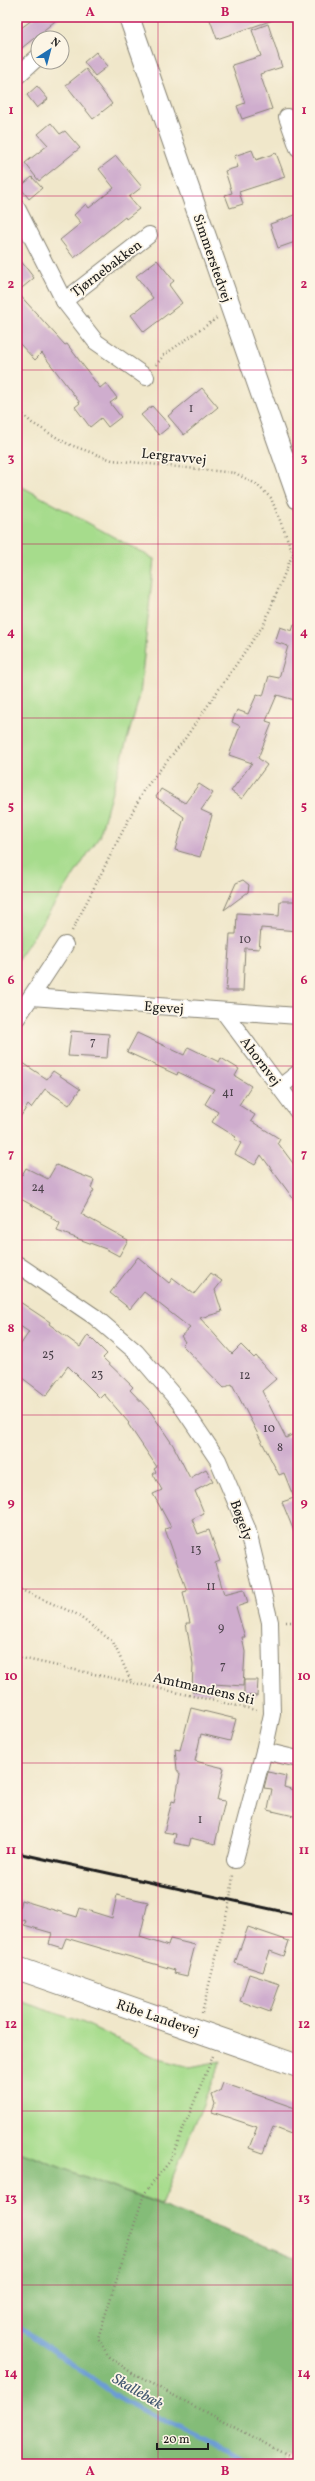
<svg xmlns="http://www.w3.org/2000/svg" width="315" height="2481" font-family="Vollkorn,serif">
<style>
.green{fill:#a6dc8c;stroke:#617c54}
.forest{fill:#84bc78;stroke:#506c4a}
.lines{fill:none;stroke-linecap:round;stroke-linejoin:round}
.stream{stroke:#6c9cd5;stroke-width:5}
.building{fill:#cfadce}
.minor-casing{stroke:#868273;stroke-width:18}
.tertiary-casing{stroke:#868273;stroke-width:22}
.primary-casing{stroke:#868273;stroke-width:24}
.path{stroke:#868273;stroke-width:2.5;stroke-dasharray:1 3;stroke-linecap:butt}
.minor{stroke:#fff;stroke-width:16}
.tertiary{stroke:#fff;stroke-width:20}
.primary{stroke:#fff;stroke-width:22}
.rail{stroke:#1c1c1c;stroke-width:3}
.grid{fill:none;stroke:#c2185b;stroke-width:1;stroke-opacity:0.55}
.labels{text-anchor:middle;stroke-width:3.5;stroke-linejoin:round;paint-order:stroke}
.number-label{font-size:12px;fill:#494048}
.street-label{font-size:14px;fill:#1c1c1c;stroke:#fcf5e5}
.water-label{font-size:15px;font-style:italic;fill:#40566f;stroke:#fcf5e5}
.neatline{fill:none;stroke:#c2185b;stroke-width:1.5}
.grid-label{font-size:13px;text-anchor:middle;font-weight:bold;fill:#c2185b}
</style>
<rect width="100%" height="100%" fill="#fcf5e5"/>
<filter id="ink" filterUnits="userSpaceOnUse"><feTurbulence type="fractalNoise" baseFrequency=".025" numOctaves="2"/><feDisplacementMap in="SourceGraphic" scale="8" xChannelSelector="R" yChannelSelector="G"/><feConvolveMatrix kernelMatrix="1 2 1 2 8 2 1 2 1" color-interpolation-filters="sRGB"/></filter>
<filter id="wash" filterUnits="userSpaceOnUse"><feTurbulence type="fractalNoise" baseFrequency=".012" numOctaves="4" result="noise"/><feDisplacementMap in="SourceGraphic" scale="16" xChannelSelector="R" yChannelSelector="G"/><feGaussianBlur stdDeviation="0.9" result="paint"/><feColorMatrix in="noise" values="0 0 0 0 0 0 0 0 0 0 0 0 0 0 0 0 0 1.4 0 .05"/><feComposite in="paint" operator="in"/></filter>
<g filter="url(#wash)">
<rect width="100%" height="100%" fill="#f0e7ca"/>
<g class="green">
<polygon points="17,484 154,559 140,695 99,837 17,961"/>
<polygon points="17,2000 84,2023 159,2059 190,2067 221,2061 161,2205 17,2151"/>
</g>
<polygon class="forest" points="17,2151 298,2258 298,2457 286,2452 281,2464 17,2464"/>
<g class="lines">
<polyline class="stream" points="17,2325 124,2401 255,2464"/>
</g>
<g id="blocks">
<g class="building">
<polygon points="36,17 60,17 17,52 17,31"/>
<polygon points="209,17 275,17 276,19 217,39"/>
<polygon points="268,24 282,67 260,74 272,109 242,119 237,106 245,103 232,65 261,56 252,30"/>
<polygon points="96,52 108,66 95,76 84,62"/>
<polygon points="86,69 112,104 93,119 66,85"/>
<polygon points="37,86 48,99 37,108 27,95"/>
<polygon points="51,123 60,134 65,131 80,148 39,181 25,163 48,145 38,134"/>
<polygon points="252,150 256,160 276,153 285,177 239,192 243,204 230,208 225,195 232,193 225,171 238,167 234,156"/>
<polygon points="116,156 142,187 129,197 139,209 126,219 125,217 74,258 60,240 81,223 74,215 86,204 89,208 114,188 99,169"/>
<polygon points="32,177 42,188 29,199 20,187"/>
<polygon points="298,214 298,241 278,248 270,224"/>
<polygon points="17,256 34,278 17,292 65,345 67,344 100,388 106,383 117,398 110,403 121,417 108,427 101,418 90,427 75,407 80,403 42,353 35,360 17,341"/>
<polygon points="157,260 174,281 169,285 182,303 144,332 131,315 153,298 136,276"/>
<polygon points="202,388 218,407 184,435 168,416"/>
<polygon points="152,406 170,426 159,435 141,415"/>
<polygon points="294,625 298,625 298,701 277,695 266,721 272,723 258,758 267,765 242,799 231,791 252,763 229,755 240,726 232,722 237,710 248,714 257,694 263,696 269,676 279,678 288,646 275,642 280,627 292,631"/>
<polygon points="199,784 213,793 201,810 212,815 200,857 175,850 184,817 156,797 161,789 185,803"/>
<polygon points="243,880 249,885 248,892 224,910 236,883"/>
<polygon points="280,901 298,901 298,931 261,928 259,949 245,948 243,991 226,991 230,934 236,934 237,913 279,916"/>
<polygon points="71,1031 109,1034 107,1058 68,1056"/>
<polygon points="137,1033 184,1055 188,1047 219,1062 221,1058 239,1069 235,1076 251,1086 239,1105 255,1115 251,1121 280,1139 278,1143 298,1170 298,1205 261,1155 255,1165 235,1154 241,1143 234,1139 236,1137 212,1122 218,1112 205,1104 214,1089 178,1072 177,1075 127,1052"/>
<polygon points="17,1059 47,1079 53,1071 80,1089 69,1105 45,1089 31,1108 28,1105 17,1122"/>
<polygon points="56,1165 94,1180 91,1188 94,1190 81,1214 128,1240 119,1256 106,1249 57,1231 60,1223 51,1218 52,1216 17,1197 17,1172 22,1175 26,1168 48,1179"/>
<polygon points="138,1257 169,1283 173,1278 194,1294 211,1273 222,1281 215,1290 222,1312 200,1318 232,1354 241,1345 254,1358 256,1356 276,1379 262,1391 286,1438 298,1432 296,1459 298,1463 298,1541 282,1502 294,1498 284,1473 279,1475 232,1384 224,1388 182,1345 185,1342 181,1336 190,1328 144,1292 130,1309 110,1293"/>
<polygon points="17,1300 50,1322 49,1324 80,1347 88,1335 107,1354 103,1358 133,1387 130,1390 150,1411 173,1445 190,1478 206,1469 213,1481 195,1491 204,1513 192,1519 198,1534 209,1530 220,1561 215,1563 224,1594 244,1589 248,1603 236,1607 245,1637 242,1637 245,1652 243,1686 214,1684 212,1693 192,1692 193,1664 186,1623 190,1623 183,1592 187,1591 165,1529 171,1527 153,1494 162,1490 153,1474 156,1472 154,1469 157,1467 128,1424 129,1423 104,1394 100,1398 68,1366 46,1396 17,1374 17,1350 29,1332 17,1324"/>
<polygon points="244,1680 258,1680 257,1696 244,1695"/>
<polygon points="191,1708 236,1719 230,1741 201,1734 195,1761 224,1768 217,1800 225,1801 215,1844 191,1838 189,1846 174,1843 176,1834 164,1832 172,1801 175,1802 180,1774 177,1770 175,1749 180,1750"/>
<polygon points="268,1772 286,1776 284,1787 298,1791 298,1817 268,1810 272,1789 264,1788"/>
<polygon points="117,1895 148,1902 140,1937 168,1946 170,1939 195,1945 187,1976 174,1973 175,1970 66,1938 62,1948 49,1944 52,1933 24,1925 26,1921 17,1918 21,1900 77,1917 80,1908 112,1918"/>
<polygon points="248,1927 289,1941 284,1956 270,1951 263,1972 235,1963"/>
<polygon points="249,1974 280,1984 270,2012 240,2001"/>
<polygon points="223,2083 298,2109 291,2134 273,2127 263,2153 249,2148 257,2127 212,2112 215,2104 212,2095 220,2091"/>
</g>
</g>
</g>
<g filter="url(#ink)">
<use href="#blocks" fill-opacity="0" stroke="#868273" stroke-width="1"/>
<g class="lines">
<g class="minor-casing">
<g id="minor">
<polyline points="17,76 38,57"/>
<polyline points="287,117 298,148"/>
<polyline points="17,208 64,301 96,342 146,377"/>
<polyline points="64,301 149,235"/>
<polyline points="31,997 298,1016"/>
<polyline points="223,1011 298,1112"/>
<polyline points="17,1018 65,945"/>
<polyline points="280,1087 298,1073"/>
<polyline points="17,1264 95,1317 136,1352 179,1402 218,1460 247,1528 270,1622 272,1714 264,1751 235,1860"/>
<polyline points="264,1751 298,1759"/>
</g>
</g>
<g class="tertiary-casing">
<polyline id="tertiary" points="129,17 298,499"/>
</g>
<g class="primary-casing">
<polyline id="primary" points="17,1968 298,2066"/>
</g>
<g class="path">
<polyline points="156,365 164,355 217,318"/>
<polyline points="17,409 32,423 68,444 112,460 235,473 256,484 271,498 293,553 298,554"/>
<polyline points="72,931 143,791 184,740 264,624 293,553"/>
<polyline points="17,1588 76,1614 113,1642 131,1681"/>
<polyline points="286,1622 298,1622"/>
<polyline points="17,1657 256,1710"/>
<polyline points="202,2013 230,1900 233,1875"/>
<polyline points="213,2056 170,2161 144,2194 98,2338 109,2357 135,2375 298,2461"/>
</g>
<use href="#minor" class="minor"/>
<use href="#tertiary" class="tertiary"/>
<use href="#primary" class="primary"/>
<polyline class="rail" points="17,1853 298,1915"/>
</g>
</g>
<path class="grid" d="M158 17V2464M17 196H298M17 370H298M17 544H298M17 718H298M17 892H298M17 1066H298M17 1240H298M17 1415H298M17 1589H298M17 1763H298M17 1937H298M17 2111H298M17 2285H298"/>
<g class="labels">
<g class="number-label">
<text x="191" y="412">1</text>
<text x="245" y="943">10</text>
<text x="93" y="1045">7</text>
<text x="228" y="1096">41</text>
<text x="38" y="1191">24</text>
<text x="48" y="1358">25</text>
<text x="97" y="1378">23</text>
<text x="245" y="1379">12</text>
<text x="269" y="1432">10</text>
<text x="280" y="1451">8</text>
<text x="196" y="1553">13</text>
<text x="211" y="1590">11</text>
<text x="221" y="1631">9</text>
<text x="223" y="1669">7</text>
<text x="200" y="1823">1</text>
</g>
<g class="street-label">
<text transform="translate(213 258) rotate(71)" y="5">Simmerstedvej</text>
<text transform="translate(106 268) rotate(-37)" y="5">Tjørnebakken</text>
<text transform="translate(174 456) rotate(6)" y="5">Lergravvej</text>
<text transform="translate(164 1007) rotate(4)" y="5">Egevej</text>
<text transform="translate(261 1061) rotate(53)" y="5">Ahornvej</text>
<text transform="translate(242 1520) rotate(70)" y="5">Bøgely</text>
<text transform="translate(204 1688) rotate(13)" y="5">Amtmandens Sti</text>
<text transform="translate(158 2017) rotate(19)" y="5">Ribe Landevej</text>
</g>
<g class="water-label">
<text transform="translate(138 2391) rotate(30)" y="5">Skallebæk</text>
</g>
</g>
<rect width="315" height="2481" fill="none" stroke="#fcf5e5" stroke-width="44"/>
<g transform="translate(50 50) rotate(36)"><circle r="19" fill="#fcf5e5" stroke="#a29e95"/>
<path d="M0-3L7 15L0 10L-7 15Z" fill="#1f6fb2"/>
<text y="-6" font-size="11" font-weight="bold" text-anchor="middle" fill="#1c1c1c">N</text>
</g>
<path d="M157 2443v6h51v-6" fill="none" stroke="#1c1c1c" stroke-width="2"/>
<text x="163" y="2443" font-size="12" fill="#1c1c1c" stroke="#fcf5e5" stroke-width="3" paint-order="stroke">20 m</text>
<rect x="22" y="22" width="271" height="2437" class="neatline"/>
<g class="grid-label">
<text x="90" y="16">A</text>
<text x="225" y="16">B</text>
<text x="11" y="114">1</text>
<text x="304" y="114">1</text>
<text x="11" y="288">2</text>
<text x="304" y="288">2</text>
<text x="11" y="462">3</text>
<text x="304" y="462">3</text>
<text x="11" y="636">4</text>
<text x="304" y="636">4</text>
<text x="11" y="810">5</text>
<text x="304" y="810">5</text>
<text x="11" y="984">6</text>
<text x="304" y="984">6</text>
<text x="11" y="1158">7</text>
<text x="304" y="1158">7</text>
<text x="11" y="1332">8</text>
<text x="304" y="1332">8</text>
<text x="11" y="1506">9</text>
<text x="304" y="1506">9</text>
<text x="11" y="1680">10</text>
<text x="304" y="1680">10</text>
<text x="11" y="1854">11</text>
<text x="304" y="1854">11</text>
<text x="11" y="2028">12</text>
<text x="304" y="2028">12</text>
<text x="11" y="2202">13</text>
<text x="304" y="2202">13</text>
<text x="11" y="2377">14</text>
<text x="304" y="2377">14</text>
<text x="90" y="2475">A</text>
<text x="225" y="2475">B</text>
</g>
</svg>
